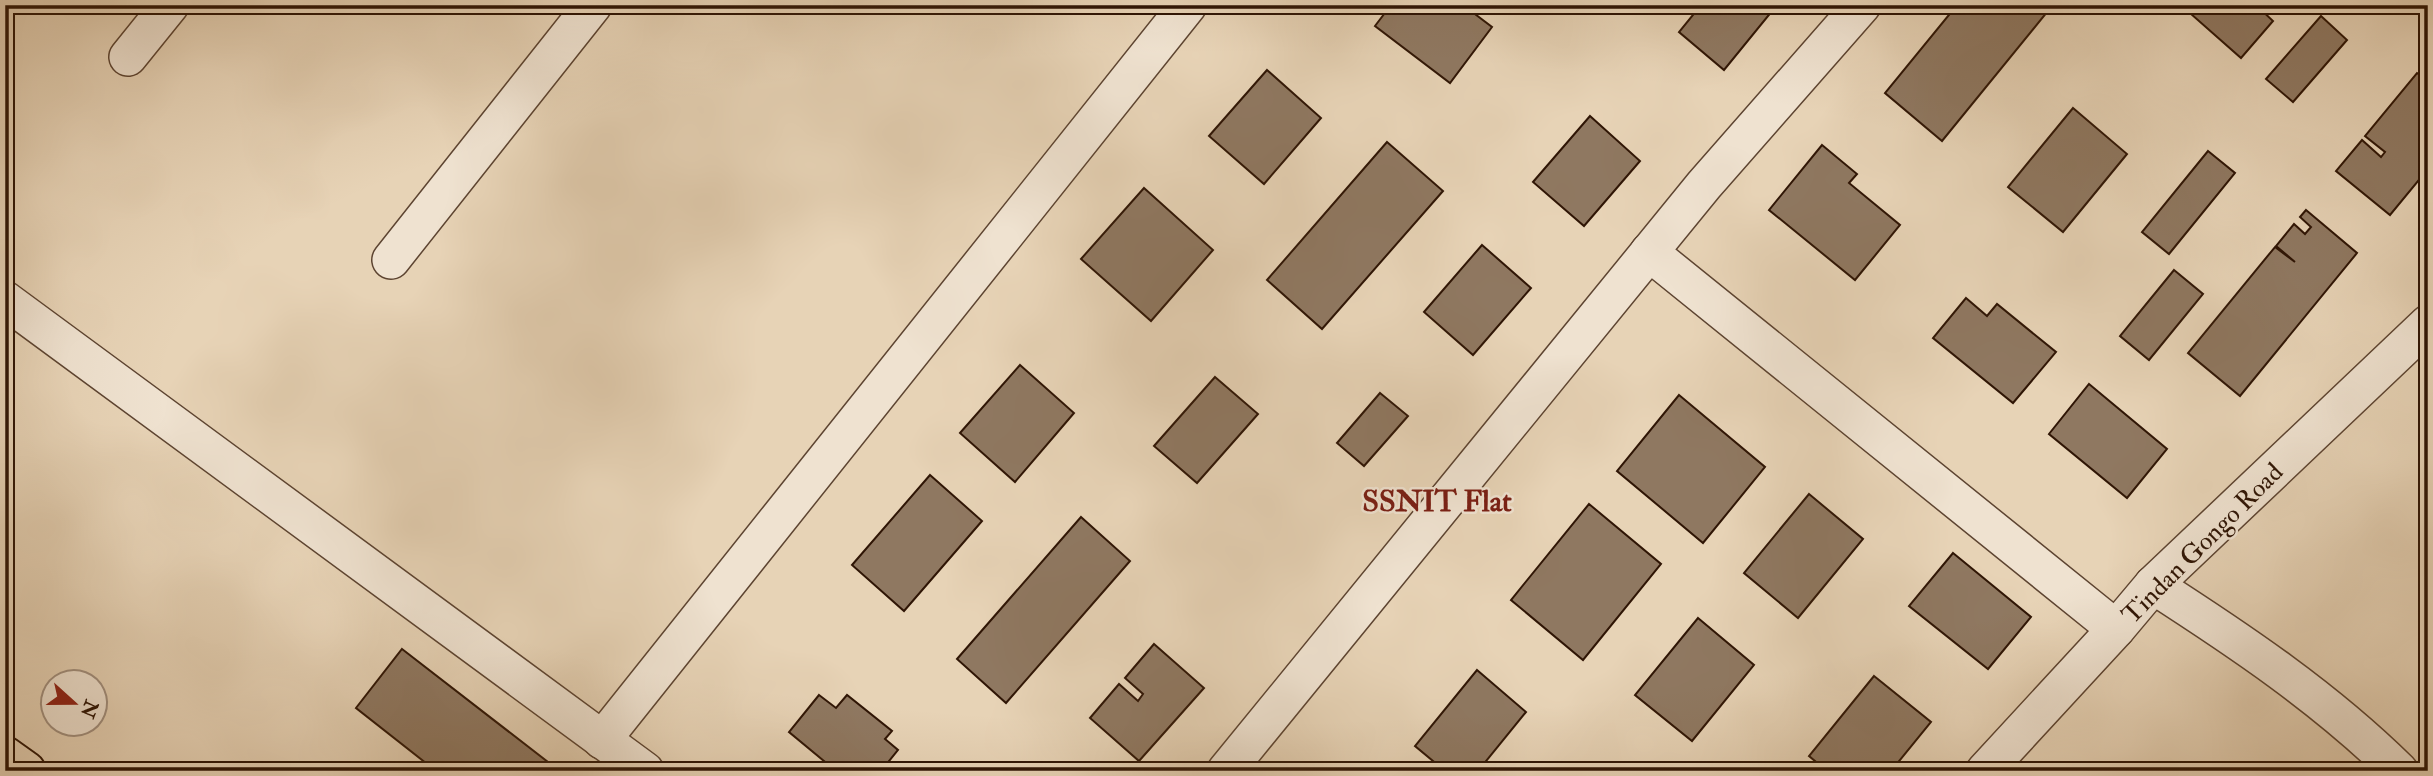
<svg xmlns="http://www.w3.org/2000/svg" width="2433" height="776" font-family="'IM FELL Double Pica',serif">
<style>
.building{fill:#8f7861;stroke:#2f1505;stroke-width:2}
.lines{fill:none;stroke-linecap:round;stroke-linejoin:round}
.minor-casing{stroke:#5d4431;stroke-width:40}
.highway-casing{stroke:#2f1505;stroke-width:42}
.minor{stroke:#efe2d0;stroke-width:37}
.highway{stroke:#e7d3b6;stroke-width:38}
.labels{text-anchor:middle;stroke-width:5;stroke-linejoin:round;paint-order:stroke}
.street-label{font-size:26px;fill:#2f1505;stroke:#efe2d0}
.quarter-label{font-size:30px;font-weight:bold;fill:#7a1f14;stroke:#efe2d0}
</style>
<rect width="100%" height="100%" fill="#e7d3b6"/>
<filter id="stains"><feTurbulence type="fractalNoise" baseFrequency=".00286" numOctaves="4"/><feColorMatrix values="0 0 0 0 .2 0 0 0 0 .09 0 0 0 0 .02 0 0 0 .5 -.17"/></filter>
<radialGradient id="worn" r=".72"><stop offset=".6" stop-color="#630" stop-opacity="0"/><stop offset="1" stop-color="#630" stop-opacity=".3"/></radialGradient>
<g class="building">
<polygon points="1391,5 1463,5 1492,27 1450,83 1375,26"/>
<polygon points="1701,5 1777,5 1724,70 1679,32"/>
<polygon points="1957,5 2052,6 1942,141 1885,93"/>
<polygon points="2199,5 2256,5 2273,21 2241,58 2191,14"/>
<polygon points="2321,16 2347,40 2293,102 2266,79"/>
<polygon points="1267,70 1321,118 1264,184 1209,136"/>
<polygon points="2417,73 2428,81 2428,169 2390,215 2336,171 2362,140 2381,157 2385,152 2365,136"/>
<polygon points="2073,108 2127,154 2063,232 2008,187"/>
<polygon points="1590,116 1640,161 1584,226 1533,182"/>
<polygon points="1387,142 1443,191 1322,329 1267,280"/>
<polygon points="1822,145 1857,174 1849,183 1900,225 1855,280 1769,210"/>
<polygon points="2208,151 2235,173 2169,254 2142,232"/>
<polygon points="1144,188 1213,250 1151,321 1081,259"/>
<polygon points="2306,210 2357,253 2240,396 2188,353 2275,247 2295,262 2276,246 2294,224 2305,234 2311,227 2300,217"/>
<polygon points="1482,245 1531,288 1473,355 1424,312"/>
<polygon points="2174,270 2203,294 2149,360 2120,336"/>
<polygon points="1966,298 1987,316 1997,304 2056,352 2013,403 1933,338"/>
<polygon points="1020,365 1074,413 1015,482 960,433"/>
<polygon points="1215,377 1258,414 1197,483 1154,446"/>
<polygon points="2089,384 2167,449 2127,498 2049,434"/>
<polygon points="1380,393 1408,416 1364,466 1337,443"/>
<polygon points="1679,395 1765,467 1703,543 1617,471"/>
<polygon points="930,475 982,521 904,611 852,565"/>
<polygon points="1809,494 1863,539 1798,618 1744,573"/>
<polygon points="1589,504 1661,564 1583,660 1511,600"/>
<polygon points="1081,517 1130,561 1006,703 957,659"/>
<polygon points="1953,553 2031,617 1988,669 1909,606"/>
<polygon points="1698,618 1754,665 1692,741 1635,695"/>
<polygon points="1154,644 1204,688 1139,761 1090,718 1119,684 1138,701 1143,694 1125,678"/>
<polygon points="402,649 557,769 555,771 436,771 356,708"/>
<polygon points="1477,670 1526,712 1478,771 1445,771 1415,746"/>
<polygon points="1874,676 1931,722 1891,771 1827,771 1809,756"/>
<polygon points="819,695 836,708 847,695 892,731 885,739 898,750 881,771 836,771 789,732"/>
</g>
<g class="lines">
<g class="minor-casing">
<g id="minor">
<polyline points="128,57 170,5"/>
<polyline points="1649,252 2116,629"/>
<polyline points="391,260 593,5"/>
<polyline points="5,300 645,771"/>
<path d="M2153 585C2240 641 2325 698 2399 771"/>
<polyline points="602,740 1188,5"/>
<polyline points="1226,771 1704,185 1862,5"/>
<polyline points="1985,771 2116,629 2153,585 2428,324"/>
</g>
</g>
<g class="highway-casing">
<polyline id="highway" points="5,756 26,771"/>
</g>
<use href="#minor" class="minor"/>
<use href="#highway" class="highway"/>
</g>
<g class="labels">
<g class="street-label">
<text transform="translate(2202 543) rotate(-45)" y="9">Tindan Gongo Road</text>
</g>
<g class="quarter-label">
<text x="1437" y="511">SSNIT Flat</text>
</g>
</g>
<rect width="2433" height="776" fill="none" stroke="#e7d3b6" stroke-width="28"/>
<rect x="7" y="7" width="2419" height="762" fill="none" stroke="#2f1505" stroke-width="3.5"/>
<rect x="14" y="14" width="2405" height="748" fill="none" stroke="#2f1505" stroke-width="2"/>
<g transform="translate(74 703) rotate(111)"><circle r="33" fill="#efe2d0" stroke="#a2907f" stroke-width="2"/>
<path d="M0-5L12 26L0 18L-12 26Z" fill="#8f2418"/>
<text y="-10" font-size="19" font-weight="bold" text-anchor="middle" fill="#2f1505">N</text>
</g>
<rect width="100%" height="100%" filter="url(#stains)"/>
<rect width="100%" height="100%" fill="url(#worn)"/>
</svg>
